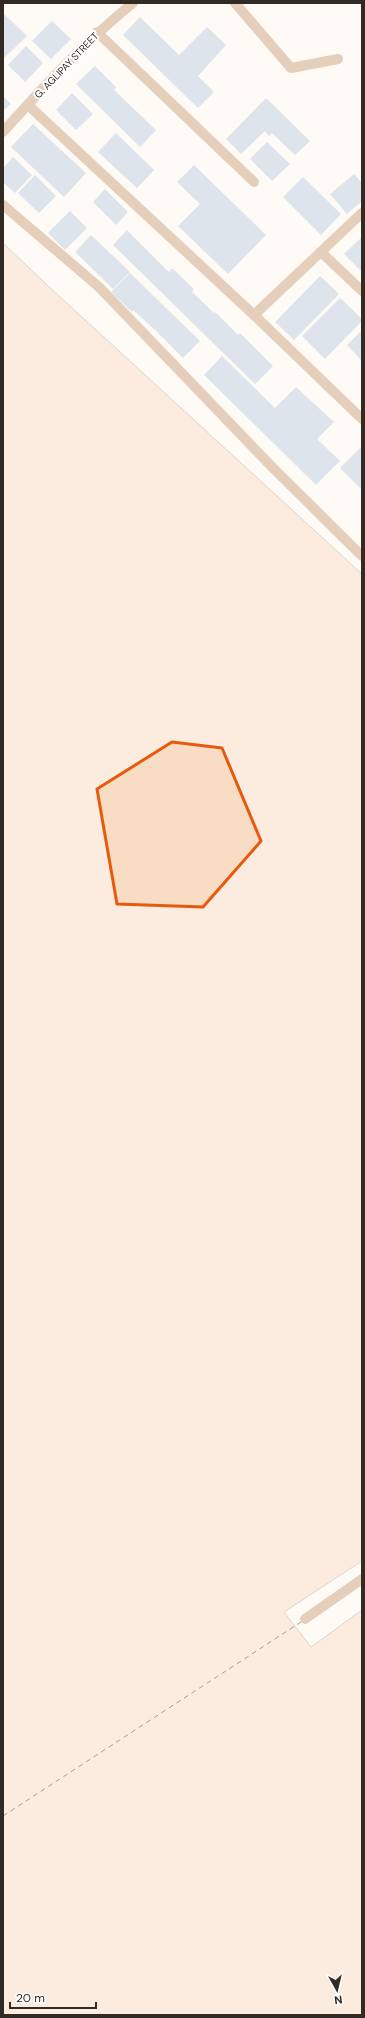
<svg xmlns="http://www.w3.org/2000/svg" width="365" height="2018" font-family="'DM Sans',sans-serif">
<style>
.water{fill:#f8dcc4;stroke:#bda794}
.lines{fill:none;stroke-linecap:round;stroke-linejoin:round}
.ferry{stroke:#492e13;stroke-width:1;stroke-dasharray:5 4;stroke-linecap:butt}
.building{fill:#b9cade}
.minor{stroke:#c89b72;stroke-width:10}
.marked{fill:none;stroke:#e8590c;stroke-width:3;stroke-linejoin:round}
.labels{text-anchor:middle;stroke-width:4;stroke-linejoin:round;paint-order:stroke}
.street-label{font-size:10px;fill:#322a23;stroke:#fff}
</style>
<rect width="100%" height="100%" fill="#fefaf6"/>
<polygon class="water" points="3,243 47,285 362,574 362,1561 284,1612 311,1647 362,1610 362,2015 3,2015"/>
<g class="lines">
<polyline class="ferry" points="3,1816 301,1622"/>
</g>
<g class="building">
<polygon points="3,13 27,36 3,59"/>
<polygon points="140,17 179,55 207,27 226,45 198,76 214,92 198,108 123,35"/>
<polygon points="52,21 71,39 51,59 32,41"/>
<polygon points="26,46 43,63 25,82 8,65"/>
<polygon points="95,66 116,87 114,90 156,130 140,147 76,84"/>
<polygon points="72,93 93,114 76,130 56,110"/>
<polygon points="3,96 11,104 3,111"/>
<polygon points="266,98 310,141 295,155 272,133 269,136 265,131 241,154 226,139"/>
<polygon points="33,124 86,173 64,197 11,147"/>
<polygon points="116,133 154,170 137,188 98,152"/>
<polygon points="267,142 290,164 272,181 250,159"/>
<polygon points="13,157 32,175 15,193 3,182 3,168"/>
<polygon points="194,165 266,235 228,274 178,226 200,204 177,182"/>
<polygon points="354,174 362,183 362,201 347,214 330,194"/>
<polygon points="35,175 56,196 39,213 18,193"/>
<polygon points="303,177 341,214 321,235 283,197"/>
<polygon points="105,189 128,212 116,225 93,202"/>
<polygon points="70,211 87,228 65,250 48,233"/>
<polygon points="127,230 169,272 172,268 194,289 192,292 214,313 215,312 238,335 240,333 273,366 255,384 113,245"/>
<polygon points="91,235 130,272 113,289 75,252"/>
<polygon points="362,237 362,272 344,254"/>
<polygon points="130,273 200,341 183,358 156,331 133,310 132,312 111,292"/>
<polygon points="320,276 339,294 294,340 275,322"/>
<polygon points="340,298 362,319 362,321 325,359 302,336"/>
<polygon points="362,330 362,361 347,345"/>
<polygon points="222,356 275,408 296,387 334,422 317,439 340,461 316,485 204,375"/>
<polygon points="361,447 362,448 362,490 340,468"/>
</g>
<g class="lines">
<g class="minor">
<polyline points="235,3 291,68 338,59"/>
<polyline points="97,32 254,182"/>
<polyline points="28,105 254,315 362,419"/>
<path d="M3 132C45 85 84 43 133 3"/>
<polyline points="3,205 99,287 273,468 362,556"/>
<polyline points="321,252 362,291"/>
<polyline points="254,315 362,213"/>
<polyline points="305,1619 362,1579"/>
</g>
</g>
<path d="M0 0H365V2018H0ZM172 742 222 748 261 841 203 907 117 904 97 789Z" fill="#fefaf6" fill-opacity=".55" fill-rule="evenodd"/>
<path class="marked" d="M172 742 222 748 261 841 203 907 117 904 97 789Z"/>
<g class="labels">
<g class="street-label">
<text transform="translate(66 65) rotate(-46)" y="4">G. AGLIPAY STREET</text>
</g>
</g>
<rect width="365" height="2018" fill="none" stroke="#322a23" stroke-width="8"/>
<g transform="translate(337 1990) rotate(172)" stroke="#ffffff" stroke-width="3" paint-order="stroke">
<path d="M0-3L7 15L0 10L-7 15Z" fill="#322a23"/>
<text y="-6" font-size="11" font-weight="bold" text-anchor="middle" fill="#322a23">N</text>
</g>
<path d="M10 2002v6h86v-6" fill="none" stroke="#322a23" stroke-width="2"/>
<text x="16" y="2002" font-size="12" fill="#322a23" stroke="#ffffff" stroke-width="3" paint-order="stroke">20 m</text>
</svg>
